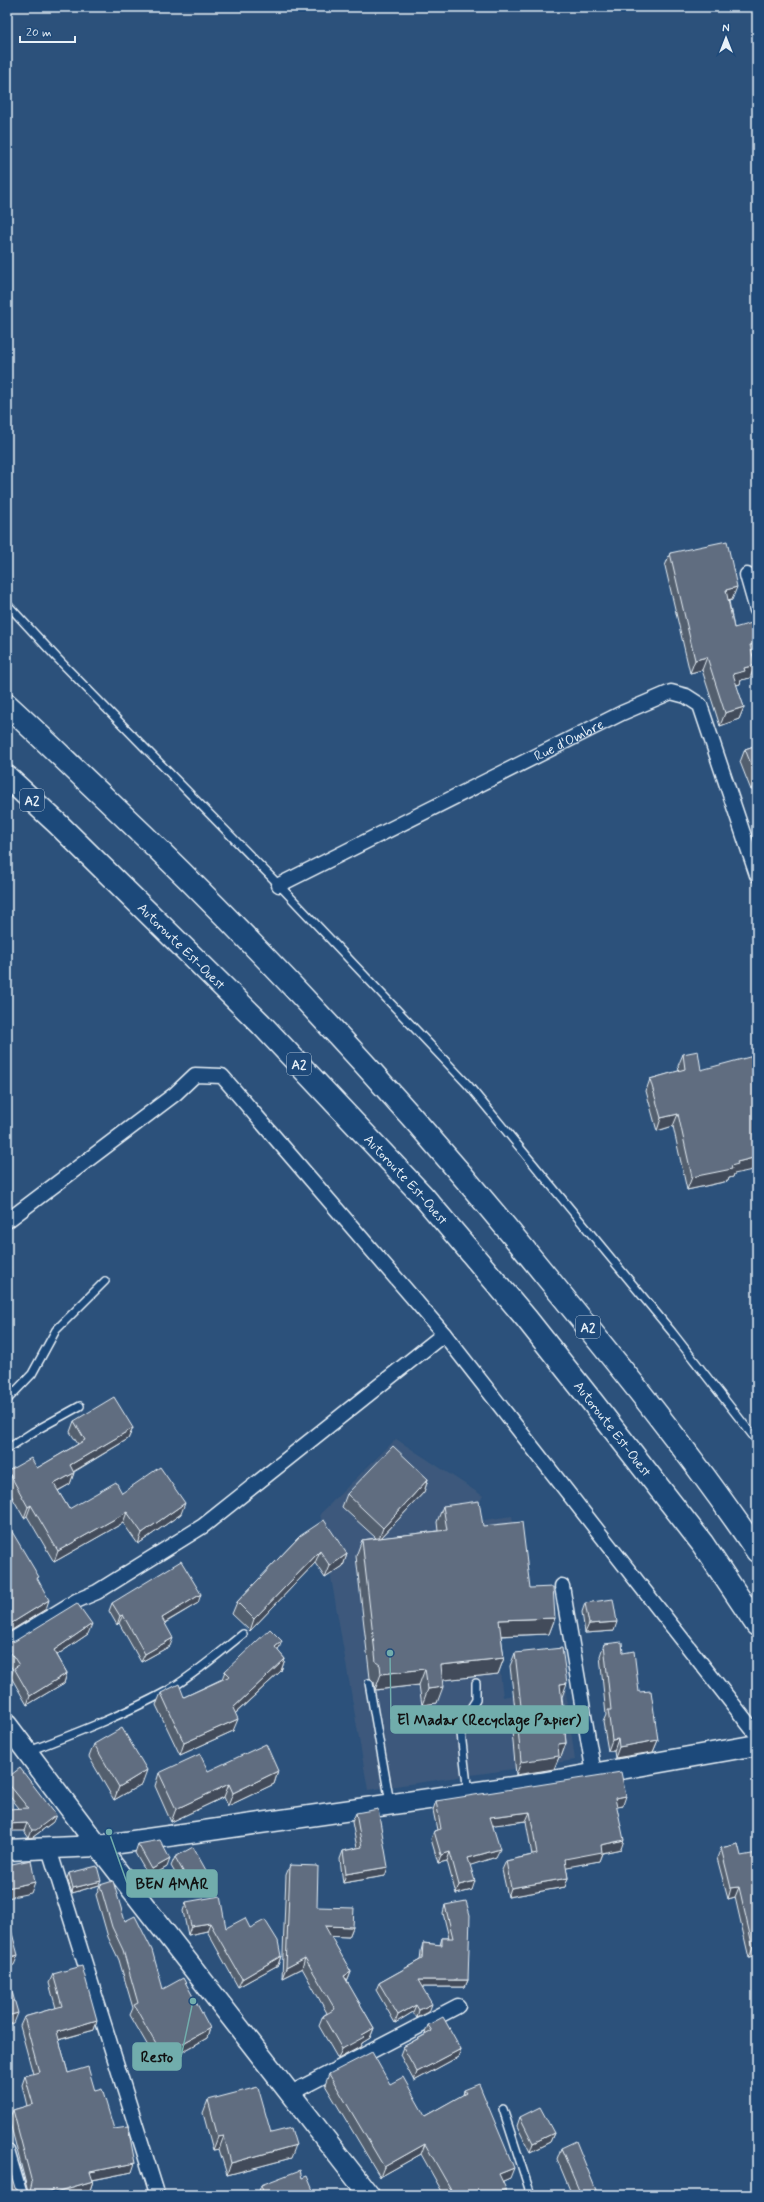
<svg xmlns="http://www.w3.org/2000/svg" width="764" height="2202" font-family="Mynerve,sans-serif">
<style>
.built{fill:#3c597c}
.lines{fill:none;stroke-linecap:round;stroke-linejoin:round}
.lane-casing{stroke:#e8f1f8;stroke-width:10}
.street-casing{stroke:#e8f1f8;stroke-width:17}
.secondary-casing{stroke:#e8f1f8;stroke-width:23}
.highway-casing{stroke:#e8f1f8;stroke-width:25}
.lane{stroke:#1f4a7a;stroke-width:7}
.street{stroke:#1f4a7a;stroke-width:14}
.secondary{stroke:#1f4a7a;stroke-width:20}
.highway{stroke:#1f4a7a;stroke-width:22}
.wall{fill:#535e6e;stroke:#e8f1f8}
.shaded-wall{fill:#434c5a;stroke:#e8f1f8}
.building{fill:#606d80;stroke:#e8f1f8}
.labels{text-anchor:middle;stroke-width:3;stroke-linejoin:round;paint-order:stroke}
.shield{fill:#1f4a7a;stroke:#acbfd2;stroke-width:1}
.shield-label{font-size:13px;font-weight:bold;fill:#e8f1f8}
.street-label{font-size:14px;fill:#e8f1f8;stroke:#1f4a7a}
.leader{fill:none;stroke:#71adac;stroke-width:1.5}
.callout-dot{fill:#71adac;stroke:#1f4a7a;stroke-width:1.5}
.callout{fill:#71adac;stroke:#71adac;stroke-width:1.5}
.callout-label{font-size:15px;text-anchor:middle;font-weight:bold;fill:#111}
</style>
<rect width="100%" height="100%" fill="#2c517b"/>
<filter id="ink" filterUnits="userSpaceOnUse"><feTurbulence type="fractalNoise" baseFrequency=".025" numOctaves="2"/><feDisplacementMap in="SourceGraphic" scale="8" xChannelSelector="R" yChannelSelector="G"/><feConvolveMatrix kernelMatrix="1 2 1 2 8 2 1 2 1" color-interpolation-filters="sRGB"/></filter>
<g filter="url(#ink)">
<polygon class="built" points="396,1439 483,1496 469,1520 436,1527 512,1516 524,1589 491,1595 503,1697 565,1686 575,1760 368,1790 320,1514"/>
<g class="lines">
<g class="lane-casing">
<g id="lane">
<polyline points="7,604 57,658 279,885 469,1086 672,1332 757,1441"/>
<polyline points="7,1400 32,1374 56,1330 105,1281"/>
<polyline points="7,1449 33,1432 80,1406"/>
<polyline points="369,1683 390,1803"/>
<path d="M29 1751C76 1733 123 1715 167 1691 194 1675 218 1654 243 1634"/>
<polyline points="468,1793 460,1725 476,1700 476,1683"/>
<polyline points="503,2109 531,2195"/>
</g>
</g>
<g class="street-casing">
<g id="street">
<polyline points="747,575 757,610"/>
<path id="s1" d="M279 885 622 713 671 692 686 696 700 705 757 875"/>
<polyline points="7,1221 175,1094 195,1075 222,1076 444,1334 757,1735"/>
<polyline points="562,1586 594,1774"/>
<polyline points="7,1643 76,1601 97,1592 203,1526 444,1334"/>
<polyline points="49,1849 156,2190"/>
<polyline points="291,2093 458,2006"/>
<polyline points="7,2151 20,2195"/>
</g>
</g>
<g class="secondary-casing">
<g id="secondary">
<polyline points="7,1725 98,1846 369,2195"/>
<polyline points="7,1850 98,1846 541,1783 757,1745"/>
</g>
</g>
<g class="highway-casing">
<g id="highway">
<path d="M7 705C41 736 73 768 106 799 263 948 409 1107 546 1276 619 1365 692 1455 757 1551"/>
<path id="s2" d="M7 777 58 824 261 1024 423 1196 526 1318 590 1399 702 1543 757 1625"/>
</g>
</g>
<use href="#lane" class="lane"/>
<use href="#street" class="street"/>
<use href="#secondary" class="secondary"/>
<use href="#highway" class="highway"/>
</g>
<g class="wall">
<polygon points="670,553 732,600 729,601 734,628 757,640 757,645 753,656 752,656 755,665 750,678 741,680 740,684 736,685 744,707 739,719 720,726 702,670 690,673 665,566"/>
<polygon points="757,745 757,788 751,790 740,762 745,749"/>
<polygon points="683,1054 701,1070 734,1174 733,1177 729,1178 728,1181 687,1190 673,1126 657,1131 646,1091 650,1079 679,1071 678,1066"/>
<polygon points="74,1421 133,1428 128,1439 74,1472 70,1484 58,1491 69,1509 122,1493 181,1514 138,1544 123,1523 54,1562 27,1516 24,1518 7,1488 7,1474 8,1471 37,1468 78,1444 70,1432"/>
<polygon points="428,1479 424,1492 381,1538 438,1531 437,1522 443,1506 483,1526 530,1588 555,1618 549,1634 501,1636 504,1658 498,1674 442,1680 437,1703 422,1705 419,1685 375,1690 374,1682 370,1678 356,1556 362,1540 376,1538 342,1507 347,1494"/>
<polygon points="7,1532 38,1580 46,1609 7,1633"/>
<polygon points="300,1536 347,1554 343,1566 325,1578 315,1563 250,1631 232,1614 237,1602"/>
<polygon points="112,1603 198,1603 165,1623 170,1646 141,1662 119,1623 117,1625 109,1611"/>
<polygon points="585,1603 614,1631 585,1633 582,1612"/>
<polygon points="88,1634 57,1655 67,1673 64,1683 27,1705 11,1677 13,1670 7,1661 7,1640 10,1642"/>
<polygon points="604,1644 623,1653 658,1740 653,1752 615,1758 614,1751 608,1751 603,1722 606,1715 600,1656"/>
<polygon points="278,1651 285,1659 281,1671 235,1714 233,1731 180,1755 156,1705 161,1693 184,1697 222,1679 225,1671"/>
<polygon points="515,1653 562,1697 566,1743 561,1757 559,1757 554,1769 516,1775 511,1720 515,1709 510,1666"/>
<polygon points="94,1744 142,1784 114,1800 89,1757"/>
<polygon points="278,1771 274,1784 228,1806 224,1797 171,1822 155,1786 159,1773"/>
<polygon points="7,1778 53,1822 33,1837 29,1838 24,1831 19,1808 7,1793"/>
<polygon points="436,1801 623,1805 616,1806 621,1849 602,1853 599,1861 566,1867 568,1878 565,1887 508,1897 502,1870 506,1861 532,1855 526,1821 493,1825 496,1857 470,1865 472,1890 456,1894 447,1861 438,1863 431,1839 434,1831 437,1830 433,1810"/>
<polygon points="356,1813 385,1876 343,1883 340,1859 343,1851 357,1848 352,1822"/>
<polygon points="138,1844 167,1867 149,1877 135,1853"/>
<polygon points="738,1844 757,1956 749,1958 735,1897 728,1899 717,1858 721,1848"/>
<polygon points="175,1857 203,1881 186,1891 171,1866"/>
<polygon points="290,1865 317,1907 353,1927 349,1937 330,1936 351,1972 347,1982 374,2028 370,2038 362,2043 360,2047 338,2059 319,2026 323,2016 327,2013 302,1968 282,1978 286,1875"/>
<polygon points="69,1873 99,1885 72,1893 67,1878"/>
<polygon points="100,1885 125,1921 163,1989 210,2028 207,2038 159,2065 130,2015 133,2008 119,1960 108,1937 96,1895"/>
<polygon points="186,1902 226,1928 250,1928 281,1956 278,1965 238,1987 207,1931 188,1935 183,1911"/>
<polygon points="445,1905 468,1980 465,1987 422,1987 429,2012 417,2018 413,2012 395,2023 376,1990 379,1983 420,1960 421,1951 423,1943 440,1945 442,1938 449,1938 443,1913"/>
<polygon points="53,1974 94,2030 59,2040 68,2073 95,2091 114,2129 132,2172 93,2180 93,2181 90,2190 73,2195 7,2195 15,2188 22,2194 28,2192 9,2119 13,2110 27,2106 22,2085 25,2076 33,2074 20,2026 24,2017 56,2008 49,1983"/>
<polygon points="428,2025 461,2049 458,2057 414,2081 400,2055 403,2047 426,2034 425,2033"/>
<polygon points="329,2074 390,2084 425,2116 463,2095 464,2090 510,2178 503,2181 503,2195 444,2195 421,2154 380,2177 325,2085"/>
<polygon points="208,2100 271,2133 291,2158 227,2175 219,2149 213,2150 203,2113"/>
<polygon points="520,2117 554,2133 550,2142 530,2152 517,2126"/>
<polygon points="561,2148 598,2195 572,2195 557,2159"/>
<polygon points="302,2178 258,2194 261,2185"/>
</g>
<g class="shaded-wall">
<polygon points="737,587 732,600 722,602 726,590"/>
<polygon points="757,644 757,645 753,656 745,658 750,645"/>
<polygon points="707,657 702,670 690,673 695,660"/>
<polygon points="755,665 750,678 741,680 740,684 728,687 733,674 744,668"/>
<polygon points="744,707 739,719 720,726 725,713"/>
<polygon points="756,777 757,777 757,788 751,790"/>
<polygon points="678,1114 673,1126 657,1131 661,1118"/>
<polygon points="757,1157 757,1169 734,1174 733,1177 729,1178 728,1181 687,1190 692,1177 731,1166 737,1162"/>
<polygon points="10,1267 7,1275 7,1269"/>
<polygon points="133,1428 128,1439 66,1476 70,1465"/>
<polygon points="74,1473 70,1484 50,1495 54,1484"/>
<polygon points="428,1479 424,1492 378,1541 383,1528"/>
<polygon points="185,1503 181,1514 138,1544 142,1533"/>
<polygon points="31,1505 27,1516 24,1518 28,1507"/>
<polygon points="127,1512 123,1523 54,1562 58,1551"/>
<polygon points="320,1551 315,1563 250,1631 254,1619"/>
<polygon points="347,1554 343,1566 325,1578 330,1566"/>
<polygon points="201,1594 198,1603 159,1626 162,1618"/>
<polygon points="49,1600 46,1609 7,1633 7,1626"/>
<polygon points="123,1615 119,1623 117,1625 120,1616"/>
<polygon points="555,1618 549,1634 493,1636 499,1620"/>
<polygon points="617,1622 614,1631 585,1633 589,1624"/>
<polygon points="92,1624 88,1634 51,1659 54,1650"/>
<polygon points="173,1638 170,1646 141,1662 145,1654"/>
<polygon points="282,1641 277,1653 275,1647"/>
<polygon points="504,1658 498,1674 435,1681 441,1665"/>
<polygon points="285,1659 281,1671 228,1720 233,1708"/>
<polygon points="425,1669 419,1685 375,1690 381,1674"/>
<polygon points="67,1673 64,1683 27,1705 30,1696"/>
<polygon points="567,1683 562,1697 556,1697 560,1684"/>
<polygon points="443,1687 437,1703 422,1705 428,1689"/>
<polygon points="238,1719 233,1731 180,1755 184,1743"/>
<polygon points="618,1739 614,1751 608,1751 612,1740"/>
<polygon points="658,1740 653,1752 615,1758 619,1747"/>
<polygon points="566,1743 561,1757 559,1757 554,1769 516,1775 521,1762 558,1744"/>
<polygon points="147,1770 142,1784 114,1800 119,1787"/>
<polygon points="278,1771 274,1784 228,1806 233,1793"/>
<polygon points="229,1784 224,1797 171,1822 176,1809"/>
<polygon points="626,1796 623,1805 612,1807 615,1798"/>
<polygon points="530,1812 526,1821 487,1826 490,1817"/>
<polygon points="56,1815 53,1822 33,1837 29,1838 32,1830"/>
<polygon points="27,1823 24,1831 7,1831 7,1824"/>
<polygon points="624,1840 621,1849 602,1853 599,1861 562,1868 565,1859 601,1845"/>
<polygon points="500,1849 496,1857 465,1867 468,1858"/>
<polygon points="450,1852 447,1861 438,1863 441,1855"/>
<polygon points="170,1859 167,1867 149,1877 152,1869"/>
<polygon points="388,1867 385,1876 343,1883 346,1874"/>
<polygon points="207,1872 203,1881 186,1891 189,1882"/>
<polygon points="568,1878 565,1887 508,1897 511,1888"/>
<polygon points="101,1881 99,1885 72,1893 73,1888"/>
<polygon points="475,1881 472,1890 456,1894 459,1885"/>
<polygon points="35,1882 31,1893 7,1898 7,1888"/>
<polygon points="739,1887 735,1897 728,1899 731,1888"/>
<polygon points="210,1923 207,1931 188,1935 191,1926"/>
<polygon points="325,1926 353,1927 349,1937 321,1936"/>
<polygon points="757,1947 757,1956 749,1958 753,1948"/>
<polygon points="18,1955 14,1965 7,1967 7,1958"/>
<polygon points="281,1956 278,1965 238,1987 242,1979"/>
<polygon points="305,1958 302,1968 282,1978 286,1968"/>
<polygon points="351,1972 347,1982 344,1976"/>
<polygon points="418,1980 468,1980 465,1987 415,1987"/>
<polygon points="432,2004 429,2012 417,2018 419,2010"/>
<polygon points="416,2005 413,2012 395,2023 398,2015"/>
<polygon points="18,2013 14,2023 7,2025 7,2016"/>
<polygon points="97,2020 94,2030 54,2041 57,2032"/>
<polygon points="210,2028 207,2038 159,2065 162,2055"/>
<polygon points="374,2028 370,2038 362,2043 360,2047 338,2059 342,2049 362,2035"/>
<polygon points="461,2049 458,2057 414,2081 417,2072"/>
<polygon points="554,2133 550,2142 530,2152 533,2143"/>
<polygon points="224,2136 219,2149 213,2150 218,2137"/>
<polygon points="425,2144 421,2154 380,2177 384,2167"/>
<polygon points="296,2145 291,2158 227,2175 231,2163"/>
<polygon points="135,2163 132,2172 87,2181 90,2172"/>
<polygon points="514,2168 510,2178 496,2184 499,2174"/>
<polygon points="93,2181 90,2190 73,2195 51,2195 52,2193"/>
<polygon points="506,2189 503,2195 491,2195"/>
<polygon points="52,2190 50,2195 39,2195"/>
</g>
<g class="building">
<polygon points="727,541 737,587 726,590 734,628 752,623 757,640 757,644 750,645 755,665 744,668 745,671 733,674 744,707 725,713 707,657 695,660 670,553"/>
<polygon points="757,745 757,777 756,777 745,749"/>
<polygon points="698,1051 701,1070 757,1055 757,1157 737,1162 738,1164 731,1166 732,1169 692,1177 678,1114 661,1118 650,1079 685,1069 683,1054"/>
<polygon points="7,1263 10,1267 7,1269"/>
<polygon points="114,1397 133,1428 70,1465 74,1473 54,1484 69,1509 116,1482 122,1493 160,1467 185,1503 142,1533 127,1512 58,1551 31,1505 28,1507 8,1471 31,1458 37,1468 85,1440 74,1421"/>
<polygon points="393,1446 428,1479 383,1528 347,1494"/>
<polygon points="479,1501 483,1526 522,1522 530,1588 553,1587 555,1618 499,1620 504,1658 441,1665 443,1687 428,1689 425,1669 381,1674 380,1665 376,1662 362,1540 447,1530 443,1506"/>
<polygon points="324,1520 347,1554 330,1566 320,1551 254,1619 237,1602 300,1536"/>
<polygon points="11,1530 39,1577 37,1578 49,1600 7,1626 7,1597 10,1595 7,1589 7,1532"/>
<polygon points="181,1561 201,1594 162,1618 173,1638 145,1654 123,1615 120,1616 112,1603"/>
<polygon points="613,1599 617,1622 589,1624 585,1603"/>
<polygon points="77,1603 92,1624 54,1650 67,1673 30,1696 14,1668 19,1665 7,1647 7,1640 10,1642 15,1641"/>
<polygon points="270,1629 282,1641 275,1647 285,1659 233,1708 238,1719 184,1743 161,1693 179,1684 184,1697 230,1676 225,1671"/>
<polygon points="622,1642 623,1653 634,1651 639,1692 651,1691 658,1740 619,1747 618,1739 612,1740 608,1710 611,1710 604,1644"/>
<polygon points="562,1648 567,1683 560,1684 566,1743 558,1744 559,1756 521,1762 516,1706 521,1706 515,1653"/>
<polygon points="122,1728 147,1770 119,1787 94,1744"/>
<polygon points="266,1744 278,1771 233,1793 229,1784 176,1809 159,1773 200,1754 208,1771"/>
<polygon points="20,1768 56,1815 36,1830 32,1830 27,1823 7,1824 7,1809 28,1808 7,1782 7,1778"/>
<polygon points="621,1772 626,1796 615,1798 624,1840 601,1845 602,1852 565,1859 568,1878 511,1888 506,1861 537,1854 530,1812 490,1817 500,1849 468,1858 475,1881 459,1885 450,1852 441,1855 434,1831 441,1829 436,1801"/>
<polygon points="378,1809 388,1867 346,1874 343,1851 362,1847 356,1813"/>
<polygon points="160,1840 170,1859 152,1869 138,1844"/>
<polygon points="738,1844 741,1856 757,1853 757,1947 753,1948 739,1887 731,1888 721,1848"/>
<polygon points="193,1847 207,1872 189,1882 175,1857"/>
<polygon points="31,1860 35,1882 7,1888 7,1865"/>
<polygon points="290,1865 318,1866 317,1907 354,1908 353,1927 325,1926 351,1972 344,1976 374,2028 362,2035 364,2037 342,2049 323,2016 335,2009 305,1958 286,1968"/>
<polygon points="97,1866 101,1881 73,1888 69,1873"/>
<polygon points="113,1881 125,1921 135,1916 152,1950 163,1989 183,1978 210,2028 162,2055 134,2005 138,2003 123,1950 112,1927 100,1885"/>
<polygon points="220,1896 226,1928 245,1918 250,1928 265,1920 278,1941 281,1956 242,1979 210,1923 191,1926 186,1902"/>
<polygon points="466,1901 470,1915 468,1980 418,1980 432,2004 419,2010 416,2005 398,2015 379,1983 422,1959 423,1943 442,1945 442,1938 453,1938 445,1905"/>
<polygon points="10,1926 18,1955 7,1958 7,1927"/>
<polygon points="82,1966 97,2020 57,2032 68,2073 88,2067 95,2091 102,2089 114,2129 128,2127 135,2163 90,2172 93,2181 52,2193 52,2190 39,2195 7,2195 7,2160 15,2188 22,2194 30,2191 32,2183 13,2110 33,2104 25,2076 39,2072 24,2017 62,2006 53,1974"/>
<polygon points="7,1974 18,2013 7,2016"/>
<polygon points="443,2017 461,2049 417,2072 403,2047 432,2031 428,2025"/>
<polygon points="372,2052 390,2084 403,2077 425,2116 466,2093 464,2090 479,2084 514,2168 499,2174 506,2189 491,2195 448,2195 453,2193 425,2144 384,2167 329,2074"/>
<polygon points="258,2087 271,2133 291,2128 296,2145 231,2163 224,2136 218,2137 208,2100"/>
<polygon points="540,2107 554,2133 533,2143 520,2117"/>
<polygon points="576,2141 598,2195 581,2195 561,2148"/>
<polygon points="300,2170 302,2178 307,2176 315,2195 255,2195 263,2192 261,2185"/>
</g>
</g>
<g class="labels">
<g class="shield">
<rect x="20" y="789" width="24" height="22" rx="3"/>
<rect x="287" y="1053" width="24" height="22" rx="3"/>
<rect x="576" y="1316" width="24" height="22" rx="3"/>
</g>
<g class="shield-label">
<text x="32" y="805">A2</text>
<text x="299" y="1069">A2</text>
<text x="588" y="1332">A2</text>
</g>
<g class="street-label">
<text dy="5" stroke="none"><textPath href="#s1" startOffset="324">Rue d'Ombre</textPath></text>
<text dy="5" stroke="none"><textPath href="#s2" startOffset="243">Autoroute Est-Ouest</textPath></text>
<text dy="5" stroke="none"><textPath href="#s2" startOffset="567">Autoroute Est-Ouest</textPath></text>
<text dy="5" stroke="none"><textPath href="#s2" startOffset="891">Autoroute Est-Ouest</textPath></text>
</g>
</g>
<path class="leader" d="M390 1653L391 1719M109 1832L127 1883M193 2001L181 2057"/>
<g class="callout-dot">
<circle cx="390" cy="1653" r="4"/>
<circle cx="109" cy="1832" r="4"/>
<circle cx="193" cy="2001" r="4"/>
</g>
<g class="callout">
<rect x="391" y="1706" width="197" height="27" rx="4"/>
<rect x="127" y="1870" width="90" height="27" rx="4"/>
<rect x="133" y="2043" width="48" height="27" rx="4"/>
</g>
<g class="callout-label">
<text x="489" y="1725">El Madar (Recyclage Papier)</text>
<text x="172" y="1889">BEN AMAR</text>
<text x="157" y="2062">Resto</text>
</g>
<rect width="764" height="2202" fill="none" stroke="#1f4a7a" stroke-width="24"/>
<rect x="12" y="12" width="740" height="2178" fill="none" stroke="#e8f1f8" stroke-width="1.5" filter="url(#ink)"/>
<g transform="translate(726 38)" stroke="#1f4a7a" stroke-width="3" paint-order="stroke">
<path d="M0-3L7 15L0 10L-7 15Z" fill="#e8f1f8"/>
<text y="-6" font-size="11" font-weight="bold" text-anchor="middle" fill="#e8f1f8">N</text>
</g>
<path d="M20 36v6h55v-6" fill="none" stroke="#e8f1f8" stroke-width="2"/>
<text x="26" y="36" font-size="12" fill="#e8f1f8" stroke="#1f4a7a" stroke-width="3" paint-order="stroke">20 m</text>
</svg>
